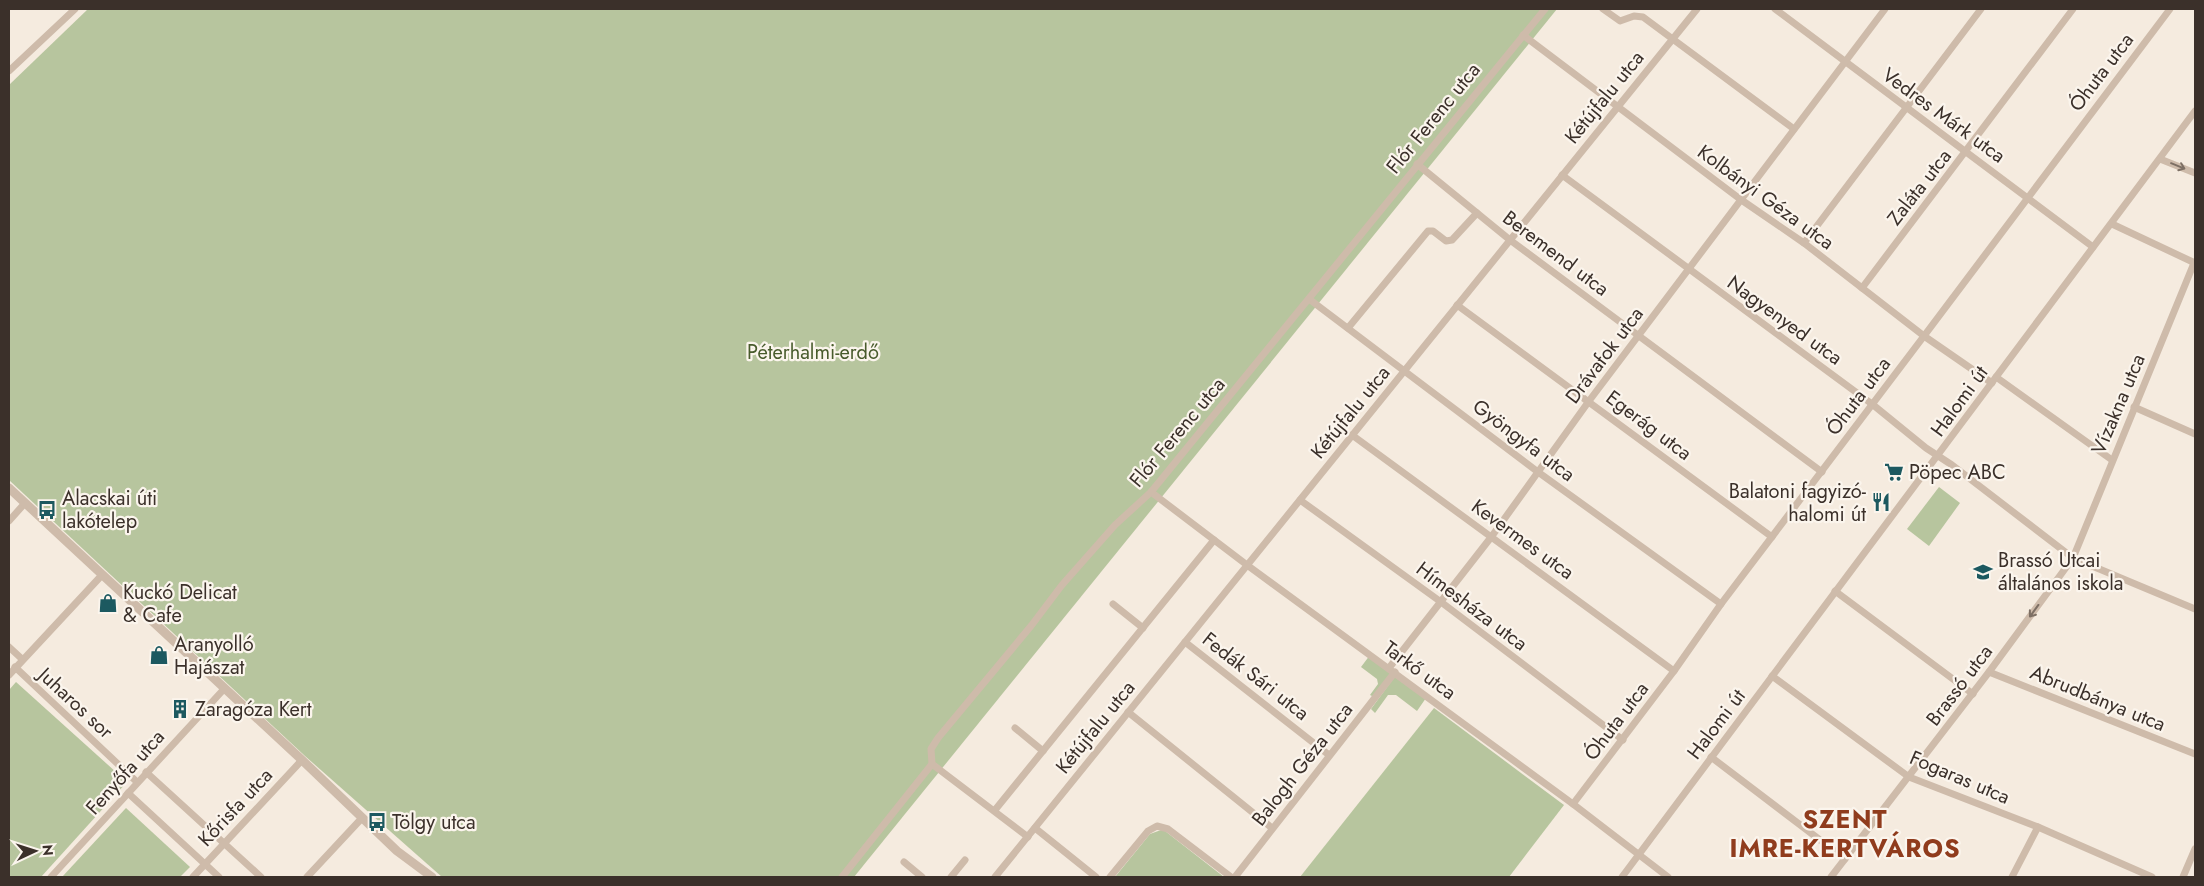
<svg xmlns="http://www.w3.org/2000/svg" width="2204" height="886" font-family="Jost,sans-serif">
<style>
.green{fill:#b7c59e}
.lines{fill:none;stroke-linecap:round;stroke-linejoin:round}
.minor{stroke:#cebbaa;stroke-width:7}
.tertiary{stroke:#cebbaa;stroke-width:9}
.oneway{stroke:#7d6f64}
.labels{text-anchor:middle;stroke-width:4.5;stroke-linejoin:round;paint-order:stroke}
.street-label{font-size:20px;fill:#3b302a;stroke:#fbf5ed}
.park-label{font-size:20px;fill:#485b2c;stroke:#fbf5ed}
.poi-label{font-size:20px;fill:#3b302a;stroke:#fbf5ed;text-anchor:start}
.district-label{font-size:25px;font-weight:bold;letter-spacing:1px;fill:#903c1d;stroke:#fbf5ed}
</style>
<rect width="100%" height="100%" fill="#f5ebdf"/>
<g class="green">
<polygon points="88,9 1557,9 854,877 442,877 305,756 9,480 9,85"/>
<polygon points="1939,487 1960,503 1929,546 1907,529"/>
<polygon points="1370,655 1392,673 1374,697 1370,695 1378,684 1377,679 1361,667"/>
<polygon points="1396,675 1426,698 1417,711 1396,695 1388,695 1375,713 1371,709"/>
<polygon points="16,682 127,782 41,877 9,877 9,690"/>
<polygon points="1434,708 1564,805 1509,877 1300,877"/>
<polygon points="126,808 190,867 180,877 62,877"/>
<polygon points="1161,830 1165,831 1224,877 1115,877 1150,834"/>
</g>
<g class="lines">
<g class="minor">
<polyline points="1603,9 1620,21 1634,16 1643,17 1794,129"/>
<polyline points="1775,9 2093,247"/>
<polyline points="1523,35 1740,199 1804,243 1924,336 1992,383"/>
<polyline points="9,71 75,9"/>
<polyline points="2160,159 2195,173"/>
<polyline points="1417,164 1510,240 1822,472"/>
<polyline points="1562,175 1872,404 1926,448 1952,465 2073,558 2195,609"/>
<polyline points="2112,224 2195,263"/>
<polyline points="1804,243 1981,9"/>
<polyline points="1862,288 2073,9"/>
<polyline points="1309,299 1538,472 1721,604"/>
<polyline points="1457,305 1772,537"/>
<polyline points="1348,328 1428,231 1433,231 1446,241 1452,240 1477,213"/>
<polyline points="1996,377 2112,460"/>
<polyline points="2134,407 2195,434"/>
<polyline points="1352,435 1674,671"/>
<polyline points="1151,492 1247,565 1573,804 1668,877"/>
<polyline points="1300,500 1441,602 1623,740"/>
<polyline points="9,521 25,503"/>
<polyline points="1835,591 1973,694"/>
<polyline points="1113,604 1143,628"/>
<polyline points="1185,642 1329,755"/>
<polyline points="9,647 22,659"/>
<polyline points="15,667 137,782"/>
<polyline points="1389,668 1492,536 1589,401 1885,9"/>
<polyline points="1989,672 2195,754"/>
<polyline points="9,675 102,575"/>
<polyline points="1772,676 1909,777 2038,827 2152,877"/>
<polyline points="1128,712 1272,828"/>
<polyline points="1015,728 1043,751"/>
<polyline points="1711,757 1845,859"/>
<polyline points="932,764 1028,837"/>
<polyline points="146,772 261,877"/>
<polyline points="128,793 219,877"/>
<polyline points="1573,804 1674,671 1721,604 1924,336 2170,9"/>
<polyline points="995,810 1214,540"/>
<polyline points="1035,828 1096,877"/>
<polyline points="904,862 922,877"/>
<polyline points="51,877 224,689"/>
<polyline points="193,877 302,760"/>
<polyline points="307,877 362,818"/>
<polyline points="842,877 932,764 931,749 938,738 1031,626 1062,585 1115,525 1151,492 1545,9"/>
<polyline points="951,877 965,860"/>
<polyline points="995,877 1697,9"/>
<polyline points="1110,877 1148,831 1157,826 1168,829 1231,877"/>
<polyline points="1235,877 1395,672"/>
<polyline points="1622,877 2195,111"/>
<polyline points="1831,877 1989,672 2073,558 2194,263"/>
<polyline points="2012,877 2038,827"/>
<polyline points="2183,877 2195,849"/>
</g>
<polyline class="tertiary" points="9,488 302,760 397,851 432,877"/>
</g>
<defs><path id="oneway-shaft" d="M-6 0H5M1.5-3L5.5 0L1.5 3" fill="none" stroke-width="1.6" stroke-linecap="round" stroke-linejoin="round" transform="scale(1.25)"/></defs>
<g class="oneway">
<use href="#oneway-shaft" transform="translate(2178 166) rotate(22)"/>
<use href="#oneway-shaft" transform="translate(2034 611) rotate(126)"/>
</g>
<defs>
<g id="supermarket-bare" transform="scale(1.5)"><path d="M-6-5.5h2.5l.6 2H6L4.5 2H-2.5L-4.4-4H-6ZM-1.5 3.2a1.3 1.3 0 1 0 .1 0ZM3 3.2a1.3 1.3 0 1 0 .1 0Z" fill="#1c5960" stroke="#fbf5ed" stroke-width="2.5" paint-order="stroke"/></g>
<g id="restaurant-bare" transform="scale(1.5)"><path d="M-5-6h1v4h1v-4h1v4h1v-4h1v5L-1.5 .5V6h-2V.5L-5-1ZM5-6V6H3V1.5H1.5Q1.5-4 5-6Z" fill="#1c5960" stroke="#fbf5ed" stroke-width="2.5" paint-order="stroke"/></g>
<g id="bus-bare" transform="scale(1.5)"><path d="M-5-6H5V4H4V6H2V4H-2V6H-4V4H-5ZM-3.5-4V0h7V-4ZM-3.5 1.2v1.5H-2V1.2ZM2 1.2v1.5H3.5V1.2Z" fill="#1c5960" stroke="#fbf5ed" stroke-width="2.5" paint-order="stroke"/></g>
<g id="school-bare" transform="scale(1.5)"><path d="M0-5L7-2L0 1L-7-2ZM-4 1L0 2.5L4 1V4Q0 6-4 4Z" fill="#1c5960" stroke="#fbf5ed" stroke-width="2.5" paint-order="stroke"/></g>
<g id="shop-bare" transform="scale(1.5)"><path d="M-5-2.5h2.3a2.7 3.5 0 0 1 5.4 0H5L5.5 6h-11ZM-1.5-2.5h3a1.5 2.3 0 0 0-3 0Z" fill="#1c5960" stroke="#fbf5ed" stroke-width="2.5" paint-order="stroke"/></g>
<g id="building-bare" transform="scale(1.5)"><path d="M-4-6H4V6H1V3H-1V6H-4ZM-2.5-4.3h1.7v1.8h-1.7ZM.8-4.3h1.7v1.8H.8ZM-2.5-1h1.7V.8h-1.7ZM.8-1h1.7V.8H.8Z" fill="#1c5960" stroke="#fbf5ed" stroke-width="2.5" paint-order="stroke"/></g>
</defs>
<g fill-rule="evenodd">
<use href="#supermarket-bare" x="1894" y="472"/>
<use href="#restaurant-bare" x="1881" y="502"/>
<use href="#bus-bare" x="47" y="510"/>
<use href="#school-bare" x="1983" y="572"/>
<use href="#shop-bare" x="108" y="603"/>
<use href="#shop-bare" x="159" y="655"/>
<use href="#building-bare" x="180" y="709"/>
<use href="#bus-bare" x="377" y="822"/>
</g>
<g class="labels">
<g class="street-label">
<text transform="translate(2101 72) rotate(-53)" y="7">Óhuta utca</text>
<text transform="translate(1604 97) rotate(-51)" y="7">Kétújfalu utca</text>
<text transform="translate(1944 115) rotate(36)" y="7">Vedres Márk utca</text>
<text transform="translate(1433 118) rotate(-51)" y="7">Flór Ferenc utca</text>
<text transform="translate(1919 187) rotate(-52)" y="7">Zaláta utca</text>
<text transform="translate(1766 197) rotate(36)" y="7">Kolbányi Géza utca</text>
<text transform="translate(1556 253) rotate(37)" y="7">Beremend utca</text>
<text transform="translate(1785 320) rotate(36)" y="7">Nagyenyed utca</text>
<text transform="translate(1604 355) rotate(-53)" y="7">Drávafok utca</text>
<text transform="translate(1858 396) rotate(-53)" y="7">Óhuta utca</text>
<text transform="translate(1959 401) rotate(-54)" y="7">Halomi út</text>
<text transform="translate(2118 404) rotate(-67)" y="7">Vízakna utca</text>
<text transform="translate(1350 412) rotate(-51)" y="7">Kétújfalu utca</text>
<text transform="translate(1649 425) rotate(37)" y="7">Egerág utca</text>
<text transform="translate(1177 432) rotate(-50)" y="7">Flór Ferenc utca</text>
<text transform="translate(1524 440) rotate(37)" y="7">Gyöngyfa utca</text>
<text transform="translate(1523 539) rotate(36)" y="7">Kevermes utca</text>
<text transform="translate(1472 606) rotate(37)" y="7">Hímesháza utca</text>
<text transform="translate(1420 670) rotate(36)" y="7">Tarkő utca</text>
<text transform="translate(1256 676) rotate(38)" y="7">Fedák Sári utca</text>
<text transform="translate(1959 685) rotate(-53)" y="7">Brassó utca</text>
<text transform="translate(2098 698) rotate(22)" y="7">Abrudbánya utca</text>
<text transform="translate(76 703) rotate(43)" y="7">Juharos sor</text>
<text transform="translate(1616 721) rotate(-53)" y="7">Óhuta utca</text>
<text transform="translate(1716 724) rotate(-53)" y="7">Halomi út</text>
<text transform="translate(1095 727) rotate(-51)" y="7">Kétújfalu utca</text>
<text transform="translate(1302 764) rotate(-52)" y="7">Balogh Géza utca</text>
<text transform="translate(125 772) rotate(-48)" y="7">Fenyőfa utca</text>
<text transform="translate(1960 777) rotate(23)" y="7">Fogaras utca</text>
<text transform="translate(235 807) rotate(-47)" y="7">Kőrisfa utca</text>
</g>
<g class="park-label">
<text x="813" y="359">Péterhalmi-erdő</text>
</g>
<g class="poi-label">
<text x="1909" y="479">Pöpec ABC</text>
<text x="1866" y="498" text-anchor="end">Balatoni fagyizó-<tspan x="1866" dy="23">halomi út</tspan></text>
<text x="62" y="505">Alacskai úti<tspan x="62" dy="23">lakótelep</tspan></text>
<text x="1998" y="567">Brassó Utcai<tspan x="1998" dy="23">általános iskola</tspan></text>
<text x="123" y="599">Kuckó Delicat<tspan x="123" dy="23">&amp; Cafe</tspan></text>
<text x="174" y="651">Aranyolló<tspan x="174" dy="23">Hajászat</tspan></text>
<text x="195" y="716">Zaragóza Kert</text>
<text x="392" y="829">Tölgy utca</text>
</g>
<g class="district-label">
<text x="1845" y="828">SZENT<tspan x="1845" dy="29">IMRE-KERTVÁROS</tspan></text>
</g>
</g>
<rect width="2204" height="886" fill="none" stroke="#3b302a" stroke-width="20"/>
<g transform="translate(35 851) rotate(86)" stroke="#fbf5ed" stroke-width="4" paint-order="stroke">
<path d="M0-4L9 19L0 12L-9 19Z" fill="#3b302a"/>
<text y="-8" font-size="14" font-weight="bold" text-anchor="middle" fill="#3b302a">N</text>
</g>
</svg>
